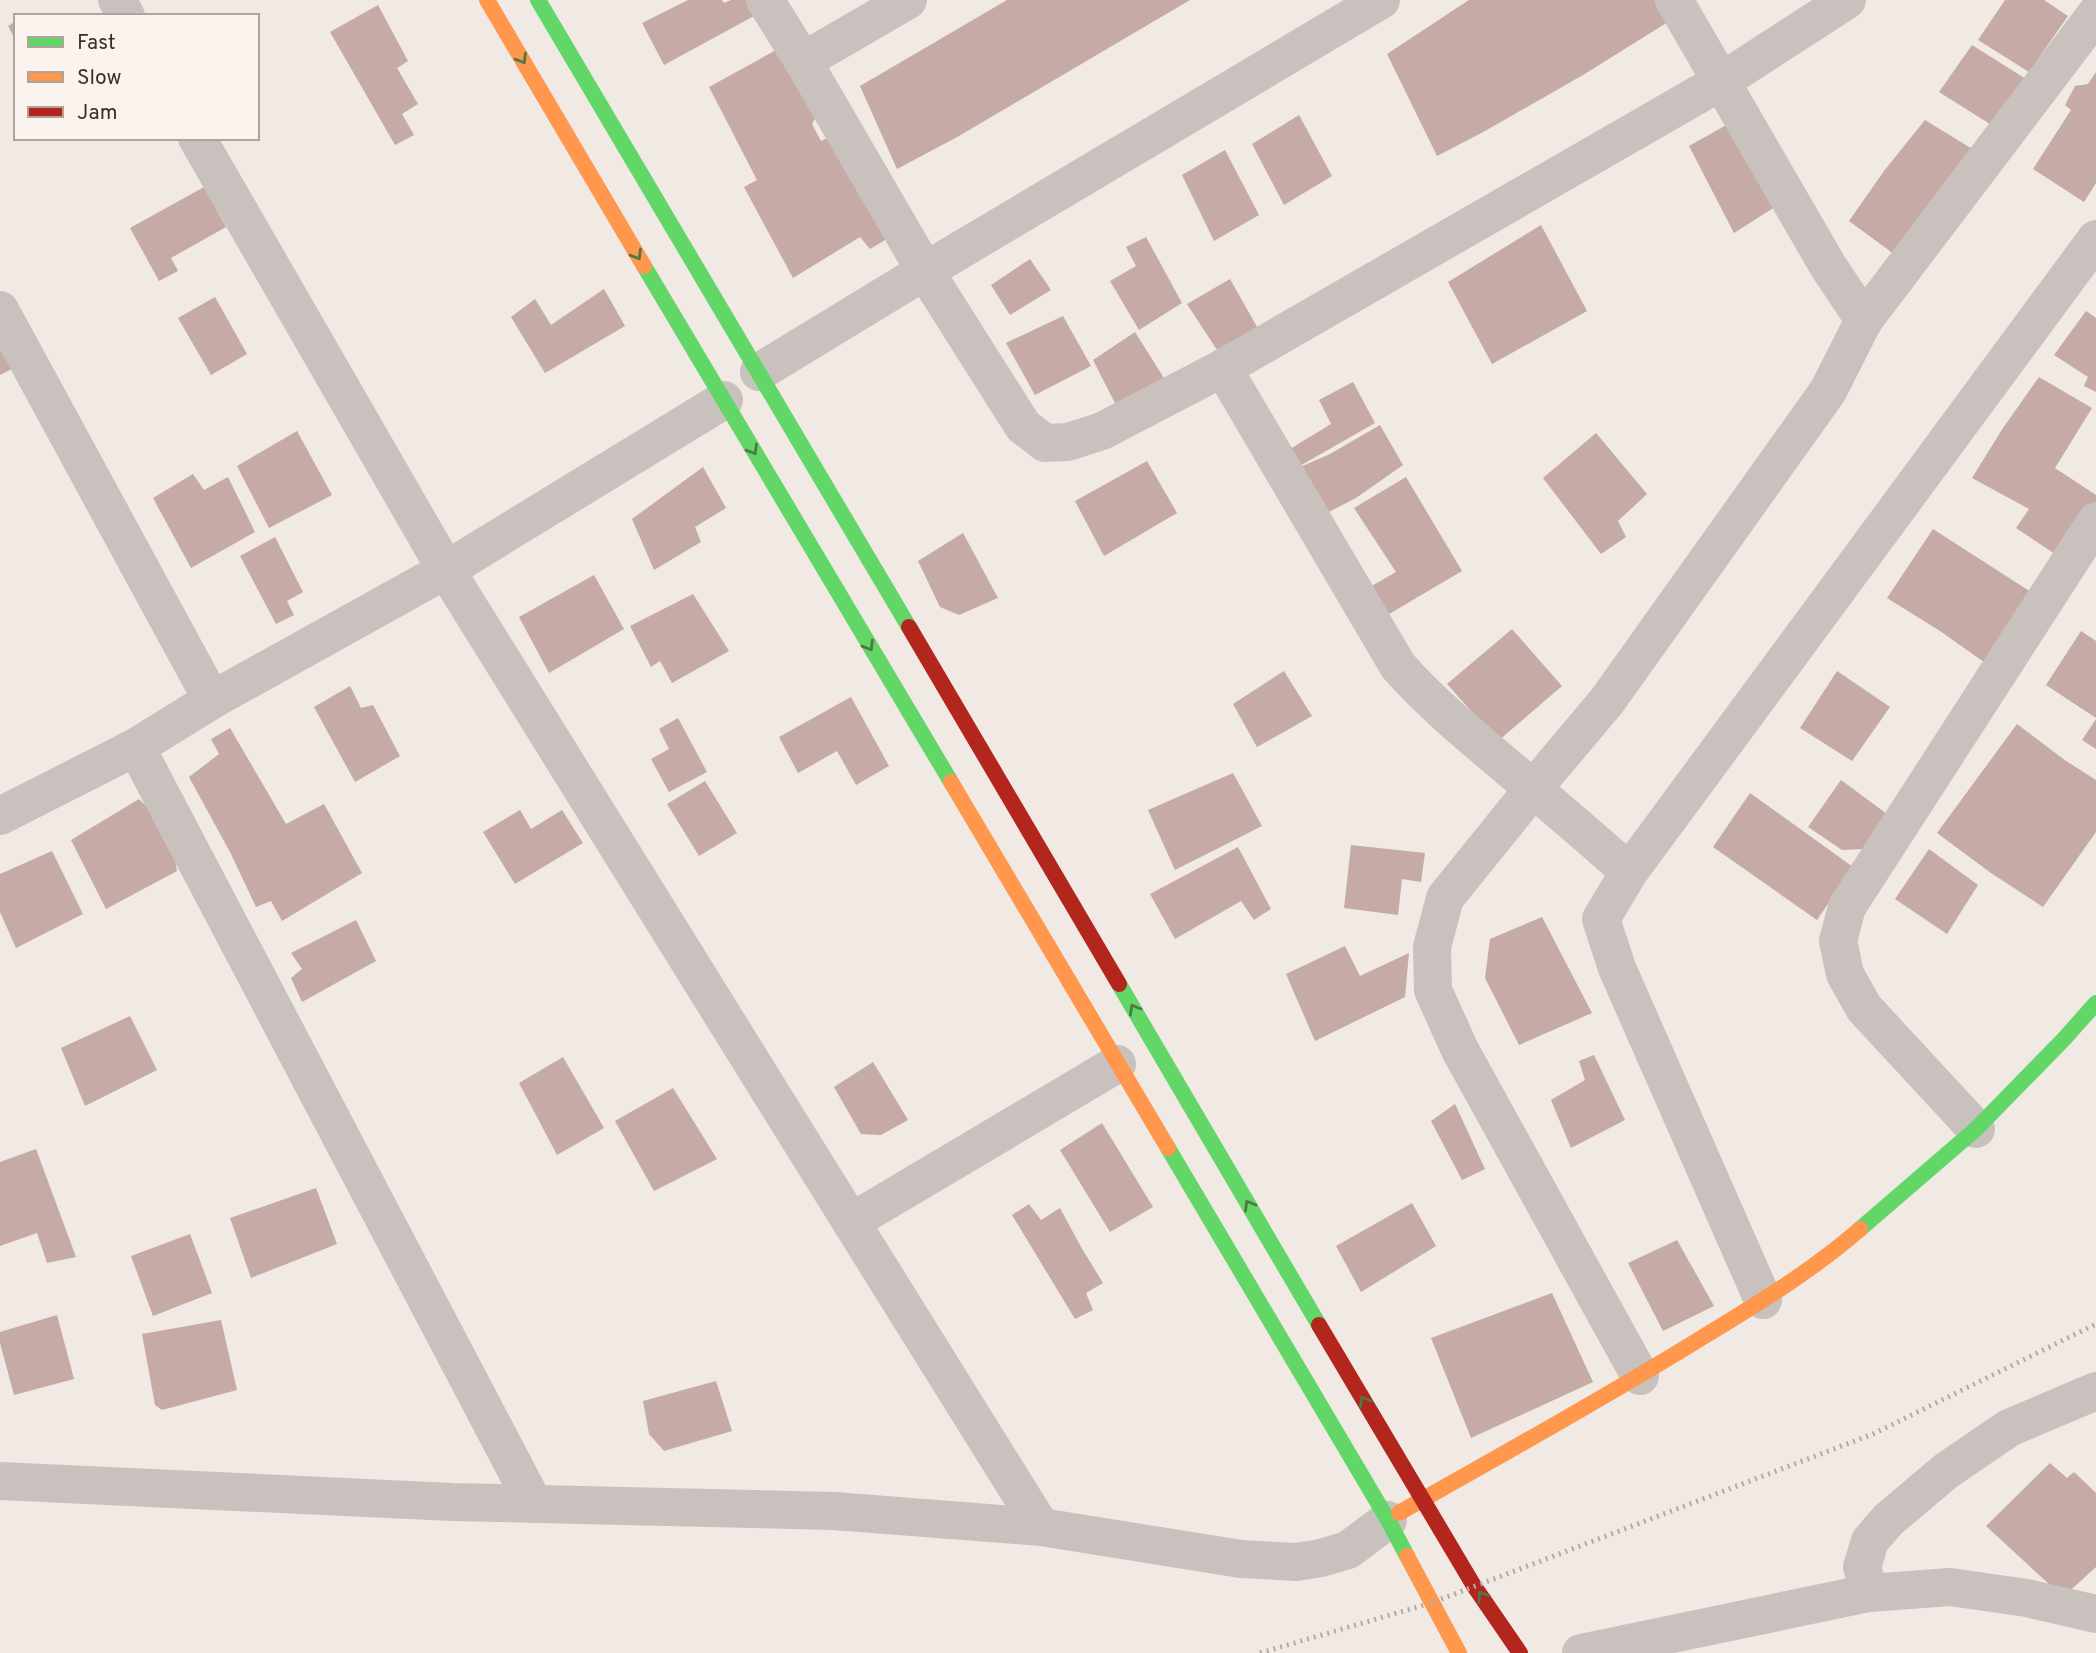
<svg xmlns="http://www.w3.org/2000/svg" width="2096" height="1653" font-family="Overpass,sans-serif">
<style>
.building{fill:#c5aaa5}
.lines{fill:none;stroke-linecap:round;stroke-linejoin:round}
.street{stroke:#c9c1bd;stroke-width:38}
.fast{stroke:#63d668;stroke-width:16}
.slow{stroke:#ff974d;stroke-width:16}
.jam{stroke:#b3261e;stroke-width:16}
.rail{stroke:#b1aaa7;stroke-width:5;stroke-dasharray:2 5;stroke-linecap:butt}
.oneway{stroke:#4d7946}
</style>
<rect width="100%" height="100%" fill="#f0e9e4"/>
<g class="building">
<polygon points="688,0 722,0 724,3 731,0 746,0 754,16 664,65 642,23"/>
<polygon points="1007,0 1190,0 959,136 897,169 860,86"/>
<polygon points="1469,0 1666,0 1676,17 1583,75 1485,131 1437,156 1387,54"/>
<polygon points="2005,0 2044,0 2068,16 2029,72 1978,40"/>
<polygon points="378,5 408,61 397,68 418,104 402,114 414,135 395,145 330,32"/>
<polygon points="16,21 16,41 8,26"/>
<polygon points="1972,45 2026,79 1993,126 1939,92"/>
<polygon points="778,49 817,115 812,124 821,141 829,137 890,237 870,249 860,237 793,278 744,187 757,180 709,87"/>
<polygon points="2096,72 2096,183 2084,202 2033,169 2071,110 2065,105 2075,86 2088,84"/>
<polygon points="1299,115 1332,176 1284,205 1252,144"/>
<polygon points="1737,119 1781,203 1734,233 1689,146"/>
<polygon points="1925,120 1974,150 1898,257 1849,221 1884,171"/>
<polygon points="1225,150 1259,215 1214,241 1182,175"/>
<polygon points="204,187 226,227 171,258 178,271 159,281 130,228"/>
<polygon points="1541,225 1587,311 1492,364 1448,282"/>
<polygon points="1146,237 1182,303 1139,330 1110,281 1136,266 1126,247"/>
<polygon points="1030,259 1051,290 1010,315 991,285"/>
<polygon points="1230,279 1261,334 1221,356 1187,304"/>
<polygon points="604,289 625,326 545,373 511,317 535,299 551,325"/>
<polygon points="215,297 247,354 211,375 178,318"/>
<polygon points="2086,311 2096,318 2096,392 2084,386 2088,377 2054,355"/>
<polygon points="1063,316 1091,366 1035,395 1006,343"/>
<polygon points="1135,332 1169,386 1121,415 1093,360"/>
<polygon points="0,341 12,369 0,375"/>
<polygon points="2039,377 2092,408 2055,468 2096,495 2096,511 2064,560 2016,528 2029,509 1972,478 2003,428"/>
<polygon points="1353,382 1375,423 1298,467 1290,449 1331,424 1319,400"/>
<polygon points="1380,425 1403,465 1356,498 1323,515 1298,468 1330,454"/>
<polygon points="297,431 332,495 269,528 237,466"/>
<polygon points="1596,433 1647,494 1618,521 1626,537 1601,554 1543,478"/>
<polygon points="1147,461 1177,513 1104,556 1075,501"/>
<polygon points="703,467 726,508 695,527 701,542 654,570 632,519"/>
<polygon points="193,474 204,490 228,477 255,532 191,568 153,498"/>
<polygon points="1406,477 1462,571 1384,617 1368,588 1396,572 1354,508"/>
<polygon points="1933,529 2037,596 1991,667 1940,631 1887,598"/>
<polygon points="963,533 998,598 959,615 940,607 918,561"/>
<polygon points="275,537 303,592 287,601 294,615 276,624 240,556"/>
<polygon points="594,575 624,629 549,673 519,617"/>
<polygon points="693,594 729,651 672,683 660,661 651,667 630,626"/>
<polygon points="1512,629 1562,686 1498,741 1447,684"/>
<polygon points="2081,631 2096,641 2096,718 2046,685"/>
<polygon points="1284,671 1312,716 1257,747 1233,704"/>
<polygon points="1837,671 1890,707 1852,761 1800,728"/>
<polygon points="350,686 361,708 373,705 400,756 355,782 314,707"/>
<polygon points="851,697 889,766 856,785 837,751 798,773 779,737"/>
<polygon points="678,718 707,772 669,792 651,759 669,749 659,729"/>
<polygon points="2096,719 2096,749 2082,740"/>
<polygon points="2017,724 2066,761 2096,780 2096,832 2043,907 1991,873 1937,833"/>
<polygon points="230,728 286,824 324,804 362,873 282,921 271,901 256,907 231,854 189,777 219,754 211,739"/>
<polygon points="1233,773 1262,826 1175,870 1148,810"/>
<polygon points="1841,780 1887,814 1864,849 1842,850 1808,827"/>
<polygon points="705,781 737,833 699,856 667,804"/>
<polygon points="1750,793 1853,867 1817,920 1713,847"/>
<polygon points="139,799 153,813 172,842 177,871 106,909 71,840"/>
<polygon points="520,810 531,829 562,810 583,843 515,884 483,832"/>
<polygon points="1351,845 1425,853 1421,882 1402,879 1398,915 1344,908"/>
<polygon points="1238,847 1271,909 1254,920 1241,901 1175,939 1150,894"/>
<polygon points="1929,849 1978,885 1947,934 1895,899"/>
<polygon points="52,851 83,914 16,948 0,912 0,874"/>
<polygon points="1542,917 1592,1013 1519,1045 1485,978 1490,939"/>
<polygon points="356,920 376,961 302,1002 291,978 302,969 291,953"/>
<polygon points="1345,946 1360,976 1409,953 1405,997 1315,1041 1286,974"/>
<polygon points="130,1016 157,1070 85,1106 61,1048"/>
<polygon points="1594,1055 1625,1120 1571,1148 1551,1100 1585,1080 1579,1061"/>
<polygon points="563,1057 604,1128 557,1155 519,1083"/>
<polygon points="873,1062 908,1120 881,1135 861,1134 834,1087"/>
<polygon points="673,1088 717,1159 654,1191 615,1121"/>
<polygon points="1455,1104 1485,1169 1462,1180 1431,1121"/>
<polygon points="1102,1123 1153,1207 1110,1232 1060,1150"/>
<polygon points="36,1149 76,1257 47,1263 37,1233 0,1246 0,1162"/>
<polygon points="316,1188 337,1244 251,1278 230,1218"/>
<polygon points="1412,1203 1436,1246 1361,1292 1336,1246"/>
<polygon points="1029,1204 1041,1220 1060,1208 1081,1247 1103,1283 1086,1293 1093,1310 1075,1319 1012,1215"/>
<polygon points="190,1234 212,1293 153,1316 131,1256"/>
<polygon points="1677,1240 1714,1306 1663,1331 1628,1263"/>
<polygon points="1552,1293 1593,1382 1471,1438 1431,1338"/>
<polygon points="57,1315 74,1379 14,1395 0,1343 0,1332"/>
<polygon points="221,1320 237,1390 162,1410 155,1405 142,1334"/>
<polygon points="716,1381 732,1431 664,1451 649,1434 643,1401"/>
<polygon points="2050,1463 2067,1478 2074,1472 2096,1493 2096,1567 2063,1597 1986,1526"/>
</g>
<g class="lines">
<g class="street">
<polyline points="117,0 126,16"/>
<polyline points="765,0 803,61 925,271 1023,426 1045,443 1068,442 1102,431 1223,368 1722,81 1847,0"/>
<polyline points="1674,0 1828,266 1864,320"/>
<polyline points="803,61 908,0"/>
<polyline points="197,138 446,570 851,1222 1117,1064"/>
<polyline points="0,310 212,700"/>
<path d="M1223 368 1398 666C1430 702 1467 733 1504 764 1546 800 1588 835 1629 872"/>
<polyline points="759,372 925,271 1381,0"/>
<polyline points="136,747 534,1504"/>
<polyline points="0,816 136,747 212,700 446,570 724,400"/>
<polyline points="1976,1129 1864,1008 1845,974 1838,941 1847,907 2096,521"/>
<polyline points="851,1222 1041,1527"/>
<polyline points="1763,1300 1617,968 1601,919 1629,872 2096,239"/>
<polyline points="1640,1376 1460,1050 1433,990 1432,947 1445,898 1533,789 1607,701 1828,391 1864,320 2096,14"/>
<polyline points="0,1481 452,1502 834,1511 1041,1527 1241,1559 1296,1562 1321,1558 1348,1550 1388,1520"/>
<polyline points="1869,1593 1862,1567 1870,1541 1888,1520 1946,1471 2009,1428 2096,1391"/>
<polyline points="1581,1653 1869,1593 1950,1587 2027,1598 2096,1614"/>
</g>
<g class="fast">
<polyline points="538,0 909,627"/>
<polyline points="644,266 951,782"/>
<polyline points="1119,984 1319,1325"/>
<polyline points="1168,1148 1388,1520 1407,1556"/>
<polyline points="1860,1229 1976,1129 2064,1039 2096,1003"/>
</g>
<g class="slow">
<polyline points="487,0 644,266"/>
<polyline points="951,782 1168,1148"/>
<path d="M1399 1513C1501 1455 1603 1399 1703 1337 1757 1304 1812 1271 1860 1229"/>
<polyline points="1407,1556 1459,1653"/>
</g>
<g class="jam">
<polyline points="909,627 1119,984"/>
<polyline points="1319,1325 1474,1586 1520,1653"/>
</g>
<polyline class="rail" points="1260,1653 1431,1603 1873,1434 2096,1324"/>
</g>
<defs><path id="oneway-chevron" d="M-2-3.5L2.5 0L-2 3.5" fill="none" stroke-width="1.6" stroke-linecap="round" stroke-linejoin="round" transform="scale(1.75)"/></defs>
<g class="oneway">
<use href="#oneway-chevron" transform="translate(522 59) rotate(59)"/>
<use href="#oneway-chevron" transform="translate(637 255) rotate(59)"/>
<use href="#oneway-chevron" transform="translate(753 450) rotate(59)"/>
<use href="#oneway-chevron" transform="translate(869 646) rotate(59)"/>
<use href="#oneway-chevron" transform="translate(1134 1009) rotate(-120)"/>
<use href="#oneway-chevron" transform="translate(1249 1205) rotate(-120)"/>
<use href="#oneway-chevron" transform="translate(1364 1401) rotate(-120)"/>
<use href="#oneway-chevron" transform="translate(1482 1596) rotate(-124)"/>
</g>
<rect x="14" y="14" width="245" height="126" fill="#fbf3ed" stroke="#aea49f" stroke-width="2"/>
<rect x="28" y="37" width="35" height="10" fill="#63d668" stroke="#aea49f" stroke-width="2"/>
<text x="77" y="49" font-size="21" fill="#3b2d2a">Fast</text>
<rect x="28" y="72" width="35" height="10" fill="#ff974d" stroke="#aea49f" stroke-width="2"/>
<text x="77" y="84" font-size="21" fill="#3b2d2a">Slow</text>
<rect x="28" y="107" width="35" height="10" fill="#b3261e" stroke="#aea49f" stroke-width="2"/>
<text x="77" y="119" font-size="21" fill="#3b2d2a">Jam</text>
</svg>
